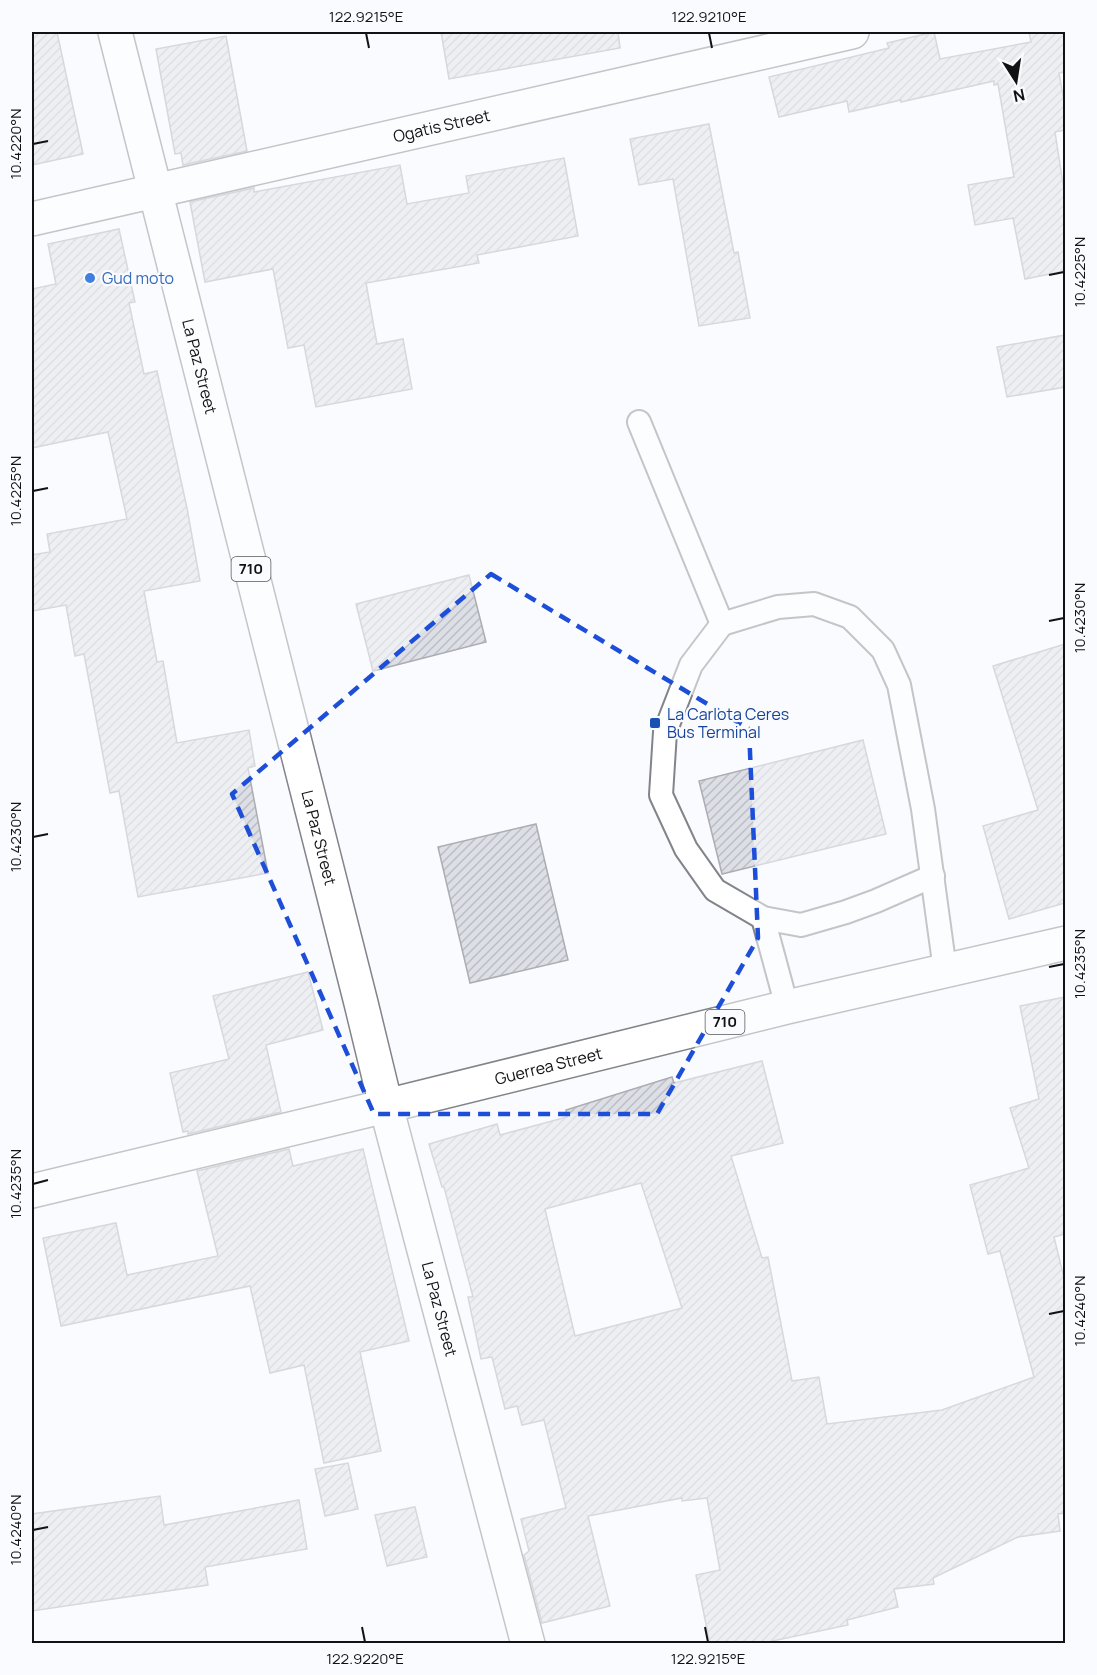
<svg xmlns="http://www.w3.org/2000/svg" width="1097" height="1675" font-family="Manrope,sans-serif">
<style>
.building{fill:url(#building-hatch);stroke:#acadb4;stroke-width:1.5;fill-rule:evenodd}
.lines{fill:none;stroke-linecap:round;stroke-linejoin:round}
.lane-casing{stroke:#82848a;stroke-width:26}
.street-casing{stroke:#82848a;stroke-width:36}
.secondary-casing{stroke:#82848a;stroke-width:36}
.primary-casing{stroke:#82848a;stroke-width:36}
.lane{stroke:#fff;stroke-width:22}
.street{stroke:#fff;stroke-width:33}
.secondary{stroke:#fff;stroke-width:33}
.primary{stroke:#fff;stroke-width:33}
.marked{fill:none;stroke:#1d4ed8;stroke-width:4.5;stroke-dasharray:12 8;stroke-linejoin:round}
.ticks{fill:none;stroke:#111214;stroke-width:2}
.shop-dot{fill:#3f7fe0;stroke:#fafbfe;stroke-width:2}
.transit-dot{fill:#1a4fb4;stroke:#fafbfe;stroke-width:2}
.labels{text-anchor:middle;stroke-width:4.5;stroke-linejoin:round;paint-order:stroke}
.shield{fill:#fafbfe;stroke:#57585a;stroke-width:1.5}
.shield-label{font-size:15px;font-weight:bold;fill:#111214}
.street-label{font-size:16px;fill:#111214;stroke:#fafbfe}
.shop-label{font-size:16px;fill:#366cbe;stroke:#fafbfe;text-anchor:start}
.transit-label{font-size:16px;fill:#164399;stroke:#fafbfe;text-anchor:start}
.neatline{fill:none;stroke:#111214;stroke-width:2}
.ticks-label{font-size:15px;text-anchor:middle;fill:#111214}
</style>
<defs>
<pattern id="building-hatch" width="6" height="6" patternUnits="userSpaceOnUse" patternTransform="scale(1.5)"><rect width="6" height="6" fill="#dddfe6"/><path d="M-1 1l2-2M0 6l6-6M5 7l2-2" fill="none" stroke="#bdbec4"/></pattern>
</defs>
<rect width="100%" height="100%" fill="#fafbfe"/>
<g class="building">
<polygon points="32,32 57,32 83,154 32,165"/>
<polygon points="441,32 618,32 620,48 449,79"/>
<polygon points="934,32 940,59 1031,42 1029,32 1065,32 1065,72 1059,73 1065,107 1065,130 1055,132 1065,197 1065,271 1025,279 1013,218 975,225 968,185 1014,177 998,84 994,85 994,81 901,102 901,100 849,112 847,101 779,117 769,77 889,48 887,43"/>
<polygon points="226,36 247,151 183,165 181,153 175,154 156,49"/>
<polygon points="709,124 734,253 738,252 750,318 699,326 673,179 639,185 630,139"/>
<polygon points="564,158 578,236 477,255 479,263 366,283 377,344 403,339 412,389 316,407 304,345 288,348 273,269 205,282 190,202 254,188 254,192 400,165 407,204 469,193 466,176"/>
<polygon points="119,229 135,302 129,303 144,374 157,371 187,508 200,581 144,591 157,662 163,661 177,743 249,730 255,766 248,768 268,873 138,897 119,791 110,793 84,654 75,656 66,605 32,611 32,555 50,552 47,534 127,519 108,432 32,448 32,289 56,284 48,244"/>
<polygon points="1065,335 1065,387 1007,397 997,347"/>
<polygon points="469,575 486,642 373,671 356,604"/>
<polygon points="1065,644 1065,903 1009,919 983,826 1038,810 993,666"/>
<polygon points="863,740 886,834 722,874 699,781"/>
<polygon points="536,824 568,960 470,983 438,847"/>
<polygon points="308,972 323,1030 266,1045 281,1112 188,1134 188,1131 183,1132 170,1073 229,1059 213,996"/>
<path d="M1065 997V1234L1054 1237 1065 1282V1513L1058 1514 1060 1531 1018 1537 933 1578 934 1584 894 1589 898 1607 847 1620 848 1625 758 1644H710L696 1575 720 1570 707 1498 682 1501V1498L588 1516 610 1606 542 1623 524 1555 529 1551 521 1519 566 1508 544 1420 522 1425 517 1406 505 1409 492 1357 481 1359 468 1297H473L444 1187H442L429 1144 497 1124 500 1135 567 1117 566 1110 672 1077 674 1083 762 1061 783 1143 731 1156 762 1258 768 1257 792 1381 819 1377 827 1424 942 1410 1034 1377 1000 1251 988 1254 970 1185 1029 1168 1010 1108 1039 1099 1020 1006ZM641 1183 682 1308 575 1336 545 1209Z"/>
<polygon points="289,1149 293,1166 363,1149 409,1341 360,1352 381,1451 324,1463 304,1365 270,1373 250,1286 61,1326 43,1238 116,1223 127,1275 218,1256 197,1171"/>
<polygon points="348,1463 358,1509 325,1516 315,1469"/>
<polygon points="160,1496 164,1525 299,1500 307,1549 205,1567 208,1585 32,1611 32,1514"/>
<polygon points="415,1507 427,1557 387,1566 375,1515"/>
</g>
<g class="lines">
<g class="lane-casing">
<g id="lane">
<polyline points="639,422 722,624 778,607 814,604 850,617 883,650 899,685 923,809 945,970"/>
<polyline points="722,624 691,665 665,732 661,795 686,849 715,890 763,918 801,925 846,912 876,901 933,876"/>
<polyline points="763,918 787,1007"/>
</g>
</g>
<g class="street-casing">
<g id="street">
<path id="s1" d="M32 219 852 32"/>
<polyline points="32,1191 386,1106"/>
</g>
</g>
<g class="secondary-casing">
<g id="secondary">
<path id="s2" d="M386 1106 528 1644"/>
</g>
</g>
<g class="primary-casing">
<g id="primary">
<path id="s3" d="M115 32 361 1003 386 1106 787 1007 1066 943"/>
</g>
</g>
<use href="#lane" class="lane"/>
<use href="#street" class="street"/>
<use href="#secondary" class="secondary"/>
<use href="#primary" class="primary"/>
</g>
<path d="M0 0H1097V1675H0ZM491 574 749 729 758 938 657 1114H374L232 794Z" fill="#fafbfe" fill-opacity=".55" fill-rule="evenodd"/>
<path class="marked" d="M491 574 749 729 758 938 657 1114H374L232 794Z"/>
<path class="ticks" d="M366 33 369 48M709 33 712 48M33 144 48 141M1049 275 1064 272M33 491 48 488M1049 621 1064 618M33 837 48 834M1049 967 1064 964M33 1184 48 1180M1049 1314 1064 1311M33 1530 48 1527M362 1627 365 1642M705 1627 708 1642"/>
<circle class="shop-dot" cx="90" cy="278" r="6"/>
<rect class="transit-dot" x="649" y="717" width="12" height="12" rx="3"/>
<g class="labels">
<g class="shield">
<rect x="231.5" y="557" width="39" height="24" rx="4.5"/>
<rect x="705.5" y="1010" width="39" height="24" rx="4.5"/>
</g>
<g class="shield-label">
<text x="251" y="574">710</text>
<text x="725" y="1027">710</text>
</g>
<g class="street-label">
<text dy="6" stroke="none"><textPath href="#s1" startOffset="420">Ogatis Street</textPath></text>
<text dy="6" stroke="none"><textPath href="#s3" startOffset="345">La Paz Street</textPath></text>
<text dy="6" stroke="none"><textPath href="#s3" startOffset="831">La Paz Street</textPath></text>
<text dy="6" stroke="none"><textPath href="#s3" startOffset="1275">Guerrea Street</textPath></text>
<text dy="6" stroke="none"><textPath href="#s2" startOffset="210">La Paz Street</textPath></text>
</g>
<g class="shop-label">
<text x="102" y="284">Gud moto</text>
</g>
<g class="transit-label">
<text x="667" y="720">La Carlota Ceres<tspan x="667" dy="18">Bus Terminal</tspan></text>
</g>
</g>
<rect width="1097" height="1675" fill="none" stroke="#fafbfe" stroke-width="66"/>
<g transform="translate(1016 81) rotate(168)" stroke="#fafbfe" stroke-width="4.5" paint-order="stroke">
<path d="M0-4.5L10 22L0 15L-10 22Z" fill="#111214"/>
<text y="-9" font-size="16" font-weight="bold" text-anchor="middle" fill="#111214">N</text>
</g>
<rect x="33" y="33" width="1031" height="1609" class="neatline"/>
<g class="ticks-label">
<text x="366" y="22">122.9215°E</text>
<text x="709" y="22">122.9210°E</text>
<text transform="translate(16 144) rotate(-90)" y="5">10.4220°N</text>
<text transform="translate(1080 272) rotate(-90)" y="5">10.4225°N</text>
<text transform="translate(16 491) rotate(-90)" y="5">10.4225°N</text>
<text transform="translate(1080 618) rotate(-90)" y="5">10.4230°N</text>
<text transform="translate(16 837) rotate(-90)" y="5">10.4230°N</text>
<text transform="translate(1080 964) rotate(-90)" y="5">10.4235°N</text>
<text transform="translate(16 1184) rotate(-90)" y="5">10.4235°N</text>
<text transform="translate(1080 1311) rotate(-90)" y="5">10.4240°N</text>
<text transform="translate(16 1530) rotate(-90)" y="5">10.4240°N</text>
<text x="365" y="1664">122.9220°E</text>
<text x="708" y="1664">122.9215°E</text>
</g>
</svg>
